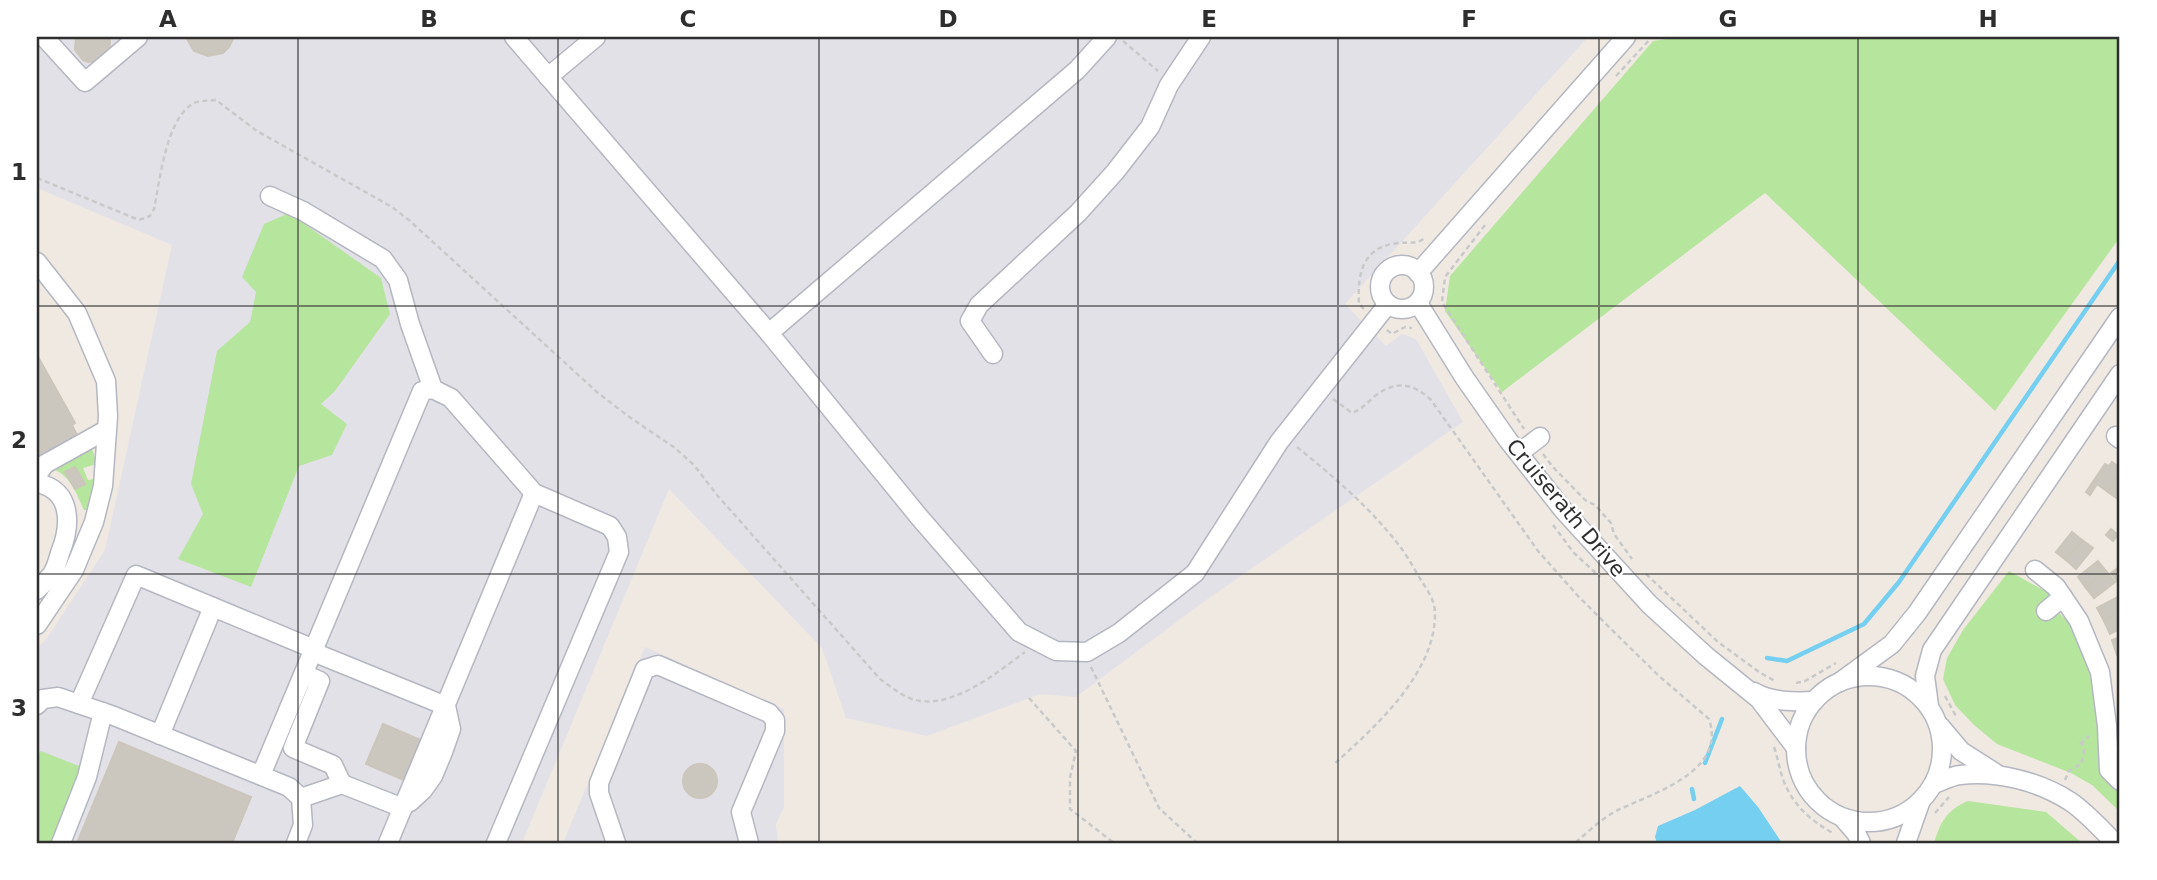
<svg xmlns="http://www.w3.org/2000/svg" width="2157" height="880" font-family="'DejaVu Sans',sans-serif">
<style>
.industrial{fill:#e3e1e8}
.green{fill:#b6e59e}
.water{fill:#75cff0}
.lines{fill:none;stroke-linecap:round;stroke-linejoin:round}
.stream{stroke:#75cff0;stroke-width:4.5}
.building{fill:#cbc7bf;stroke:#cbc5ba;stroke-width:2}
.minor-casing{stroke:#b4b7c1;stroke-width:21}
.path{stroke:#c9c9c9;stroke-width:2.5;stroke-dasharray:5 3.5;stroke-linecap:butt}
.minor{stroke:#fff;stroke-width:18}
.grid{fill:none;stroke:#2e2e2e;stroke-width:2;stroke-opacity:0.55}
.labels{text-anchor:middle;stroke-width:5;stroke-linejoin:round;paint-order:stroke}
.street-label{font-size:21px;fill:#2e2e2e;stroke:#fff}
.neatline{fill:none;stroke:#2e2e2e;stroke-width:2.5}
.grid-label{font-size:23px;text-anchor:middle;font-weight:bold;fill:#2e2e2e}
</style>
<rect width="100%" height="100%" fill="#efe9e1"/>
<g class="industrial">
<polygon points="37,37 1588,37 1345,304 1386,346 1402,334 1416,339 1463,422 1202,603 1076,697 1040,694 927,736 846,718 822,648 669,489 522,843 37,843 37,649 47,638 105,550 172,245 37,188"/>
<polygon points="645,647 784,709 784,807 776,824 778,843 563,843"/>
</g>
<g class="green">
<polygon points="1679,37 2120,37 2120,237 1995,411 1765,193 1502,392 1445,311 1450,276 1653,41"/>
<polygon points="289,213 381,278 390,314 335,391 321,404 347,424 332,455 299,466 251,587 178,559 203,514 191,484 217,351 250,322 256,292 242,277 264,224"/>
<path d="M92 449 97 464 83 468 88 480 94 479 95 492 89 510H84C77 495 71 477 55 470L58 465Z"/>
<polygon points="2009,571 2052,595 2057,611 2076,630 2095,665 2120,788 2120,812 2092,785 2071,773 1997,744 1974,725 1955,705 1943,679 1947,658 1963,630"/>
<polygon points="41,751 84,768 54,843 37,843 37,755"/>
<path d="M1968 801 2046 812 2082 843H1934C1940 822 1948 809 1968 801Z"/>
</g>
<polygon class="water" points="1740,786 1758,807 1782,843 1657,843 1655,837 1658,826 1695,810"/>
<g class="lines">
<g class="stream">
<polyline points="1767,658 1787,661 1864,624 1899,582 2120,260"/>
<polyline points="1705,763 1722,719"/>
<polyline points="1692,789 1694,799"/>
</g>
</g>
<g class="building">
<polygon points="76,37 109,37 110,41 109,53 100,61 88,62 83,60 75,50"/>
<polygon points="186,37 234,37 229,47 223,53 208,56 194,51"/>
<polygon points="37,355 75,423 72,425 78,437 37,460"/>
<polygon points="2112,462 2120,468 2120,473 2108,492 2097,484 2090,495 2086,492 2105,464 2109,466"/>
<polygon points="75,467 85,484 75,489 65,472"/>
<polygon points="2120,473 2120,496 2118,499 2108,492"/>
<polygon points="2111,529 2118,535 2113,541 2106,535"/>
<polygon points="2072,532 2082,540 2066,560 2056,552"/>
<polygon points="2082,540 2093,548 2076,569 2066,560"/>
<polygon points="2098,561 2106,571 2086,588 2078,577"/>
<polygon points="2119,567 2120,568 2120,585 2111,573"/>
<polygon points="2106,571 2115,582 2094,598 2086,588"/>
<polygon points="2120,596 2120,612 2104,621 2097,608"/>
<polygon points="2120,612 2120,629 2110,634 2104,621"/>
<polygon points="2120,637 2120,654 2117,655 2112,640"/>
<polygon points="383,724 423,741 406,781 366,764"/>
<polygon points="119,742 251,797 232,843 77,843"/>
<circle cx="700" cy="781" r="17"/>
</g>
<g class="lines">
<g class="minor-casing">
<g id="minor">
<polyline points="44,37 85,82 138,37"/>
<polyline points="514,37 769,333 920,518 1019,632 1056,651 1087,652 1119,633 1195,573 1279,442 1388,304"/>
<polyline points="548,77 596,37"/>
<polyline points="270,196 303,211 383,259 398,280 410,324 433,389"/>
<polyline points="37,262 77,313 106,381 108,416 103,486 94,522 74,570 37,625"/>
<circle cx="1402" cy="287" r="22"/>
<polyline points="1418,273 1626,37"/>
<polyline points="1418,303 1464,377 1508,440 1564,511 1649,604 1706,656 1759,699 1796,748"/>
<polyline points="769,333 1077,70 1107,37"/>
<polyline points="993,354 970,321 979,305 1078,213 1115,172 1150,127 1169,85 1201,37"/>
<polyline points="2116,436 2120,439"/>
<polyline points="1519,453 1540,437"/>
<polyline points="37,475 45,464 106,430"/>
<path d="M37 483C73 490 71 526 60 553 58 560 56 568 52 574 48 579 42 585 37 590"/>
<polyline points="2035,570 2056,587 2079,621 2100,672 2107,726 2109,770 2120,781"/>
<polyline points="2046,611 2063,597"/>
<polyline points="313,652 446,706"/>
<polyline points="304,674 320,681 293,748 333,765 342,784"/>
<circle cx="1869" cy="749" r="73"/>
<polyline points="1840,682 1892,644 1917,613 2120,317"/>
<path d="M1754 692C1771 702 1794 702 1814 701"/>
<polyline points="79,704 136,575 314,649"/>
<polyline points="37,705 43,699 58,697 114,716 289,787 301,798 303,825 296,843"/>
<polyline points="1929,706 1925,676 1932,650 2120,374"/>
<polyline points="1940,726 1961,751 1997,774"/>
<polyline points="160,735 213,607"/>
<polyline points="261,775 422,391 433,389 451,398 534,493 610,526 617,537 619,552 496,843"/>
<path d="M1934 784C1942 781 1951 776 1960 775 1997 771 2039 781 2071 802 2087 813 2101 829 2115 843"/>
<polyline points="301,798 342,784 403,808"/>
<polyline points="410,802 423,790 433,776 443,752 451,729 446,706"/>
<polyline points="1843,818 1856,833 1861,843"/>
<polyline points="61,843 87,777 103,712"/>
<polyline points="388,843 534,493"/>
<polyline points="616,843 599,793 599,783 645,669 658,665 769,713 775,720 775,731 741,812 749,843"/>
<polyline points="1906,843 1920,803"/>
</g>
</g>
<g class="path">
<polyline points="1726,37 1727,37"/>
<polyline points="1123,41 1158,71"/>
<polyline points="1616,76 1652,37"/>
<path d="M37 178 139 220 150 216 154 209C160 180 166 118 194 103 200 100 210 101 216 100L257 131 392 207 410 221 598 393 628 416 675 448 694 465 717 495 880 679C889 685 898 693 907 697 946 715 995 674 1025 652"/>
<polyline points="1485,225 1445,277 1442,302 1524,429"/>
<path d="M1364 309 1359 304C1357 273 1363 246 1399 243 1410 242 1417 245 1426 237"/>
<polyline points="1387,330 1392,334 1405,327 1412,328"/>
<path d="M1333 399 1352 413C1362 409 1367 403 1375 396 1396 380 1413 383 1431 400L1538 551 1578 596 1613 631 1659 676 1709 719C1727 772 1653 793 1618 810 1602 818 1588 832 1575 843"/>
<path d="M1297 447C1334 477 1372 509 1401 548 1408 557 1414 569 1421 580 1427 590 1435 600 1435 614 1435 674 1375 727 1333 765"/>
<polyline points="1543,454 1552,466 1585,500 1595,505 1611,523 1614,534 1632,559"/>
<polyline points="1553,525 1574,553 1600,577"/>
<polyline points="1646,574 1718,642 1759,672 1775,681"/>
<polyline points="1091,667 1159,808 1197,843"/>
<polyline points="1796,683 1805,681 1836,663"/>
<polyline points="1945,696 1957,718"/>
<polyline points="1029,698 1076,751 1070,777 1070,809 1114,843"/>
<polyline points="2080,744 2089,736"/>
<path d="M1774 747C1777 755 1778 762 1780 769 1787 799 1807 819 1833 833"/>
<polyline points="2065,780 2069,771 2081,764 2084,752 2082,742"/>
<polyline points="1935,813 1949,797"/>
</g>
<use href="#minor" class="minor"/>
</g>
<path class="grid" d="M298 37V843M558 37V843M819 37V843M1078 37V843M1338 37V843M1599 37V843M1858 37V843M37 306H2120M37 574H2120"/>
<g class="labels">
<g class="street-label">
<text transform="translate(1566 508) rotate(50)" y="7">Cruiserath Drive</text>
</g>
</g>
<rect width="2157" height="880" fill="none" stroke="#ffffff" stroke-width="77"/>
<rect x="38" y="38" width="2080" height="804" class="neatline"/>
<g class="grid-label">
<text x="168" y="27">A</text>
<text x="429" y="27">B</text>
<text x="688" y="27">C</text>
<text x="948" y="27">D</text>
<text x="1209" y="27">E</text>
<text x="1469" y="27">F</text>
<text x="1728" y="27">G</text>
<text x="1988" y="27">H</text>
<text x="19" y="180">1</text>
<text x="19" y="448">2</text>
<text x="19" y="716">3</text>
</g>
</svg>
